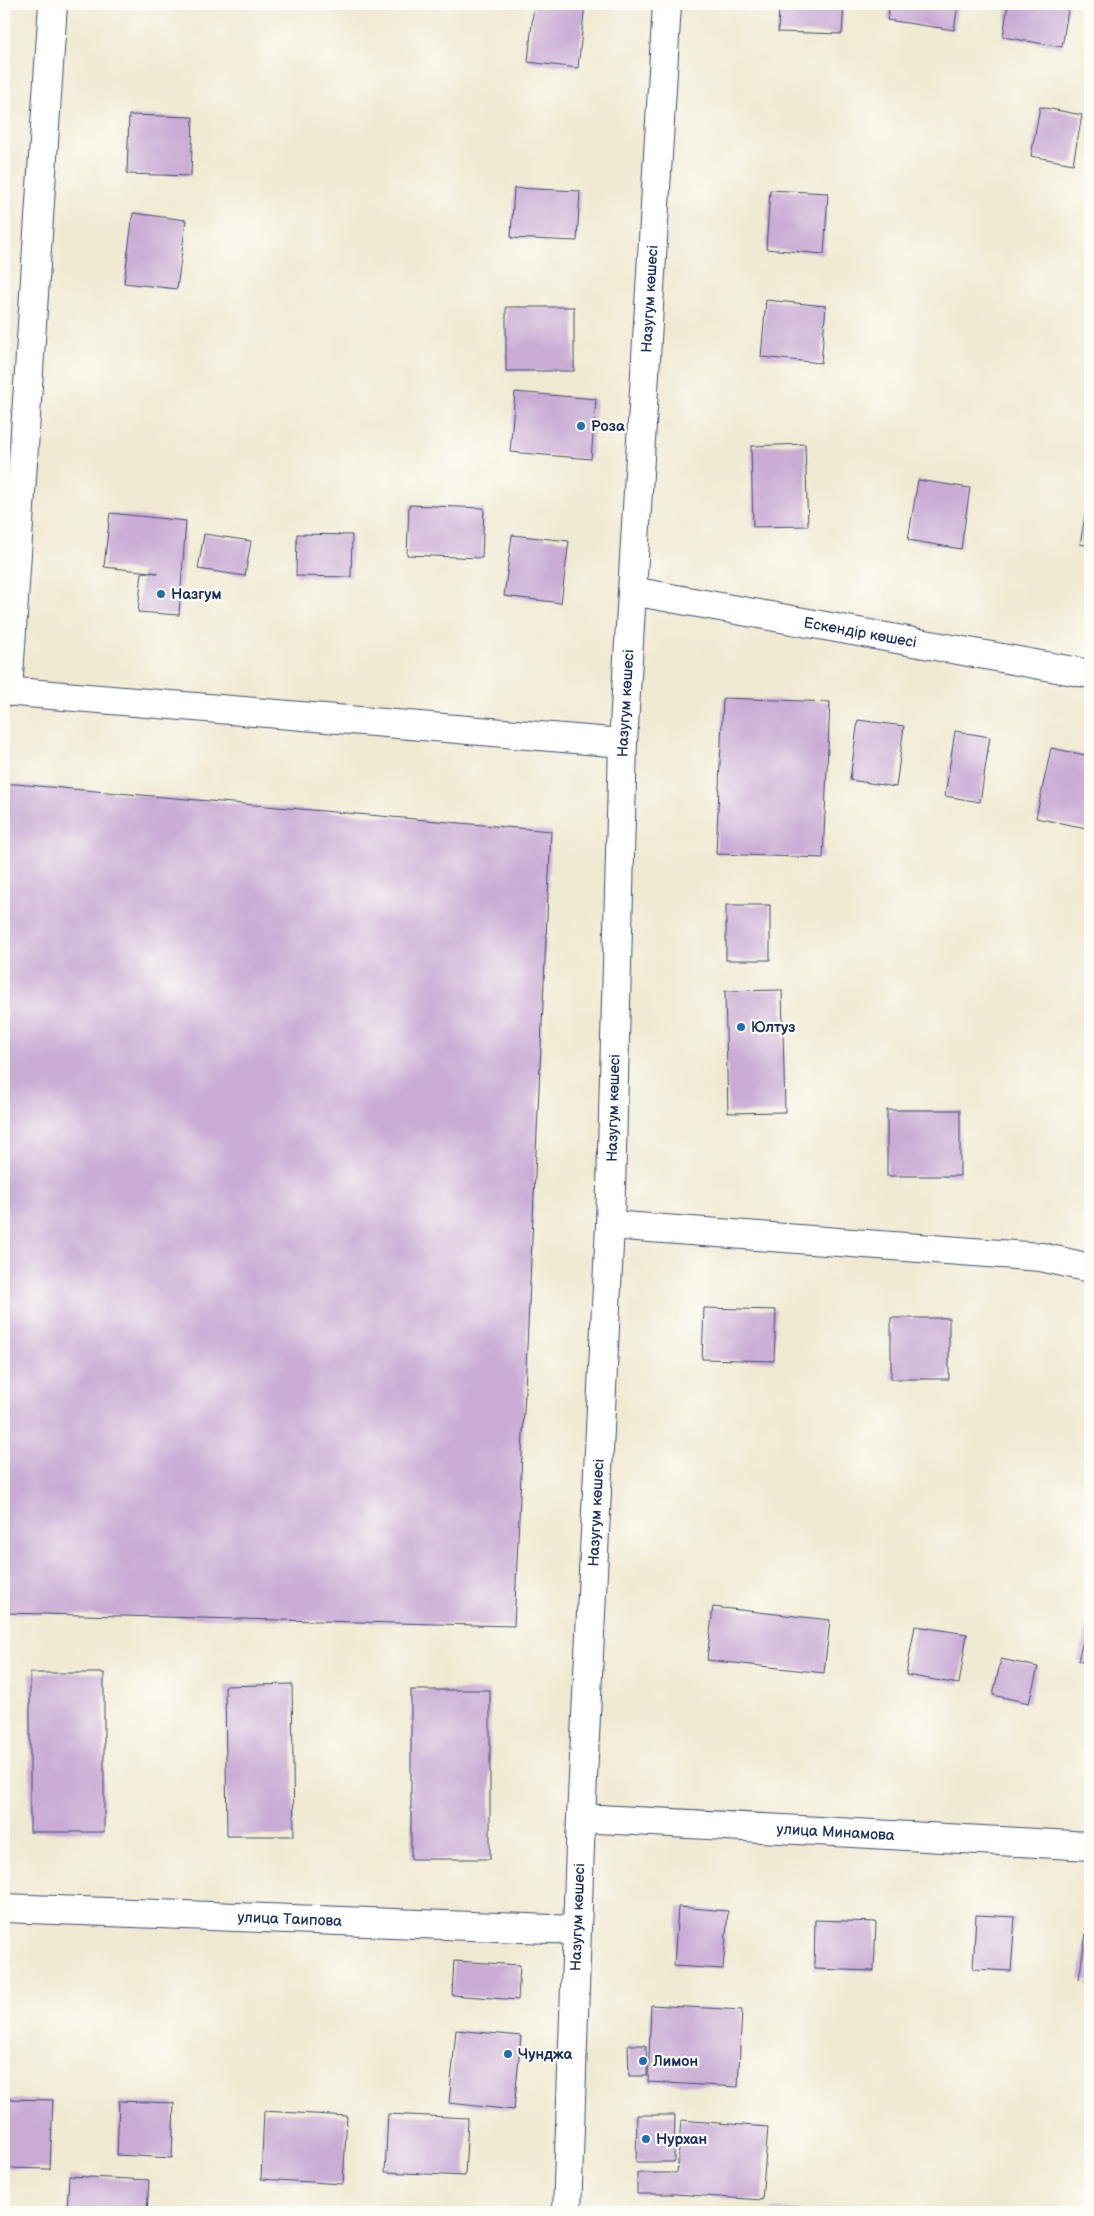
<svg xmlns="http://www.w3.org/2000/svg" width="1094" height="2216" font-family="'Balsamiq Sans',sans-serif">
<style>
.building{fill:#c9abd4}
.lines{fill:none;stroke-linecap:round;stroke-linejoin:round}
.street-casing{stroke:#3b4b6f;stroke-width:30}
.secondary-casing{stroke:#3b4b6f;stroke-width:30}
.street{stroke:#fff;stroke-width:28}
.secondary{stroke:#fff;stroke-width:28}
.poi-dot{fill:#1f6fb2;stroke:#fdfcf7;stroke-width:2}
.labels{text-anchor:middle;stroke-width:4.5;stroke-linejoin:round;paint-order:stroke}
.street-label{font-size:15px;fill:#1b2f5e;stroke:#fdfcf7}
.poi-label{font-size:15px;font-weight:bold;fill:#1b2f5e;stroke:#fdfcf7;text-anchor:start}
</style>
<rect width="100%" height="100%" fill="#fdfcf7"/>
<filter id="ink" filterUnits="userSpaceOnUse"><feTurbulence type="fractalNoise" baseFrequency=".02" numOctaves="2"/><feDisplacementMap in="SourceGraphic" scale="10" xChannelSelector="R" yChannelSelector="G"/><feConvolveMatrix kernelMatrix="1 2 1 2 8 2 1 2 1" color-interpolation-filters="sRGB"/></filter>
<filter id="wash" filterUnits="userSpaceOnUse"><feTurbulence type="fractalNoise" baseFrequency=".0096" numOctaves="4" result="noise"/><feDisplacementMap in="SourceGraphic" scale="20" xChannelSelector="R" yChannelSelector="G"/><feGaussianBlur stdDeviation="1.12" result="paint"/><feColorMatrix in="noise" values="0 0 0 0 0 0 0 0 0 0 0 0 0 0 0 0 0 1.4 0 .05"/><feComposite in="paint" operator="in"/></filter>
<g filter="url(#wash)">
<rect width="100%" height="100%" fill="#f0e9d1"/>
<g id="blocks">
<g class="building">
<polygon points="534,4 585,4 578,68 528,62"/>
<polygon points="779,4 844,4 842,34 778,32"/>
<polygon points="890,4 958,4 954,30 887,20"/>
<polygon points="1008,4 1069,4 1062,47 1003,37"/>
<polygon points="1040,107 1082,115 1073,164 1031,156"/>
<polygon points="129,115 193,117 191,176 127,174"/>
<polygon points="514,188 580,191 577,241 511,238"/>
<polygon points="770,190 828,193 824,254 766,249"/>
<polygon points="133,213 186,220 177,289 124,283"/>
<polygon points="766,300 826,306 821,363 761,357"/>
<rect x="506" y="307" width="68" height="64"/>
<polygon points="515,392 596,399 591,459 510,452"/>
<polygon points="805,444 808,526 753,527 751,446"/>
<polygon points="918,480 970,488 961,549 908,540"/>
<polygon points="1089,494 1090,494 1090,546 1080,544"/>
<polygon points="409,505 484,508 482,558 407,555"/>
<polygon points="110,513 186,521 179,615 138,612 142,572 159,573 104,567"/>
<polygon points="204,534 251,541 245,576 198,569"/>
<polygon points="297,534 352,535 351,577 296,576"/>
<polygon points="512,535 569,541 561,603 504,596"/>
<polygon points="723,698 830,702 823,858 716,854"/>
<polygon points="858,720 904,726 896,787 850,780"/>
<polygon points="955,731 990,737 980,802 945,796"/>
<polygon points="1051,748 1090,756 1090,809 1086,828 1036,818"/>
<polygon points="4,783 551,831 514,1626 4,1613"/>
<rect x="726" y="905" width="44" height="55"/>
<polygon points="782,990 785,1112 728,1113 725,991"/>
<rect x="887" y="1110" width="73" height="66"/>
<polygon points="704,1308 776,1310 774,1361 702,1359"/>
<rect x="891" y="1318" width="58" height="61"/>
<polygon points="713,1607 830,1620 824,1673 707,1660"/>
<polygon points="1087,1624 1090,1624 1090,1664 1078,1661"/>
<polygon points="915,1626 967,1634 959,1684 906,1675"/>
<polygon points="1001,1659 1038,1667 1029,1703 993,1695"/>
<rect x="30" y="1673" width="74" height="159"/>
<polygon points="292,1684 294,1836 227,1836 225,1686"/>
<rect x="411" y="1690" width="79" height="169"/>
<polygon points="678,1907 728,1911 723,1969 674,1966"/>
<polygon points="976,1915 1015,1917 1011,1971 973,1969"/>
<polygon points="815,1920 876,1922 874,1971 814,1969"/>
<polygon points="1086,1933 1090,1933 1090,1981 1079,1979"/>
<polygon points="454,1961 520,1965 518,2000 452,1995"/>
<polygon points="651,2005 742,2010 738,2087 648,2082"/>
<polygon points="456,2030 521,2036 514,2110 449,2103"/>
<polygon points="628,2045 646,2045 647,2076 629,2076"/>
<polygon points="4,2099 53,2100 50,2169 4,2168"/>
<polygon points="119,2101 174,2103 172,2158 117,2155"/>
<polygon points="264,2111 347,2116 343,2184 261,2179"/>
<polygon points="388,2114 468,2118 465,2176 385,2172"/>
<polygon points="637,2115 675,2115 674,2162 636,2162"/>
<polygon points="681,2120 768,2127 762,2200 675,2194 637,2194 637,2173 677,2173"/>
<polygon points="69,2176 149,2180 147,2212 67,2212"/>
<polygon points="821,2209 873,2210 873,2212 821,2212"/>
<rect x="773" y="2210" width="29" height="2"/>
</g>
</g>
</g>
<g filter="url(#ink)">
<use href="#blocks" fill-opacity="0" stroke="#3b4b6f" stroke-width="1"/>
<g class="lines">
<g class="street-casing">
<g id="street">
<path id="s1" d="M632 591 1090 674"/>
<polyline points="4,691 623,743"/>
<polyline points="8,691 53,4"/>
<polyline points="610,1225 1041,1257 1090,1268"/>
<path id="s2" d="M581 1818 1090 1846"/>
<path id="s3" d="M4 1908 577 1930"/>
</g>
</g>
<g class="secondary-casing">
<g id="secondary">
<path id="s4" d="M567 2212 581 1818 610 1225 623 743 667 4"/>
</g>
</g>
<use href="#street" class="street"/>
<use href="#secondary" class="secondary"/>
</g>
</g>
<g class="poi-dot">
<circle cx="581" cy="426" r="5"/>
<circle cx="161" cy="594" r="5"/>
<circle cx="741" cy="1027" r="5"/>
<circle cx="508" cy="2054" r="5"/>
<circle cx="643" cy="2061" r="5"/>
<circle cx="646" cy="2139" r="5"/>
</g>
<g class="labels">
<g class="street-label">
<text dy="5" stroke="none"><textPath href="#s4" startOffset="1915">Назугум көшесі</textPath></text>
<text dy="5" stroke="none"><textPath href="#s1" startOffset="232">Ескендір көшесі</textPath></text>
<text dy="5" stroke="none"><textPath href="#s4" startOffset="1510">Назугум көшесі</textPath></text>
<text dy="5" stroke="none"><textPath href="#s4" startOffset="1105">Назугум көшесі</textPath></text>
<text dy="5" stroke="none"><textPath href="#s4" startOffset="700">Назугум көшесі</textPath></text>
<text dy="5" stroke="none"><textPath href="#s2" startOffset="255">улица Минамова</textPath></text>
<text dy="5" stroke="none"><textPath href="#s4" startOffset="295">Назугум көшесі</textPath></text>
<text dy="5" stroke="none"><textPath href="#s3" startOffset="286">улица Таипова</textPath></text>
</g>
<g class="poi-label">
<text x="591" y="431">Роза</text>
<text x="171" y="599">Назгум</text>
<text x="751" y="1032">Юлтуз</text>
<text x="518" y="2059">Чунджа</text>
<text x="653" y="2066">Лимон</text>
<text x="656" y="2144">Нурхан</text>
</g>
</g>
<rect width="1094" height="2216" fill="none" stroke="#fdfcf7" stroke-width="20"/>
</svg>
